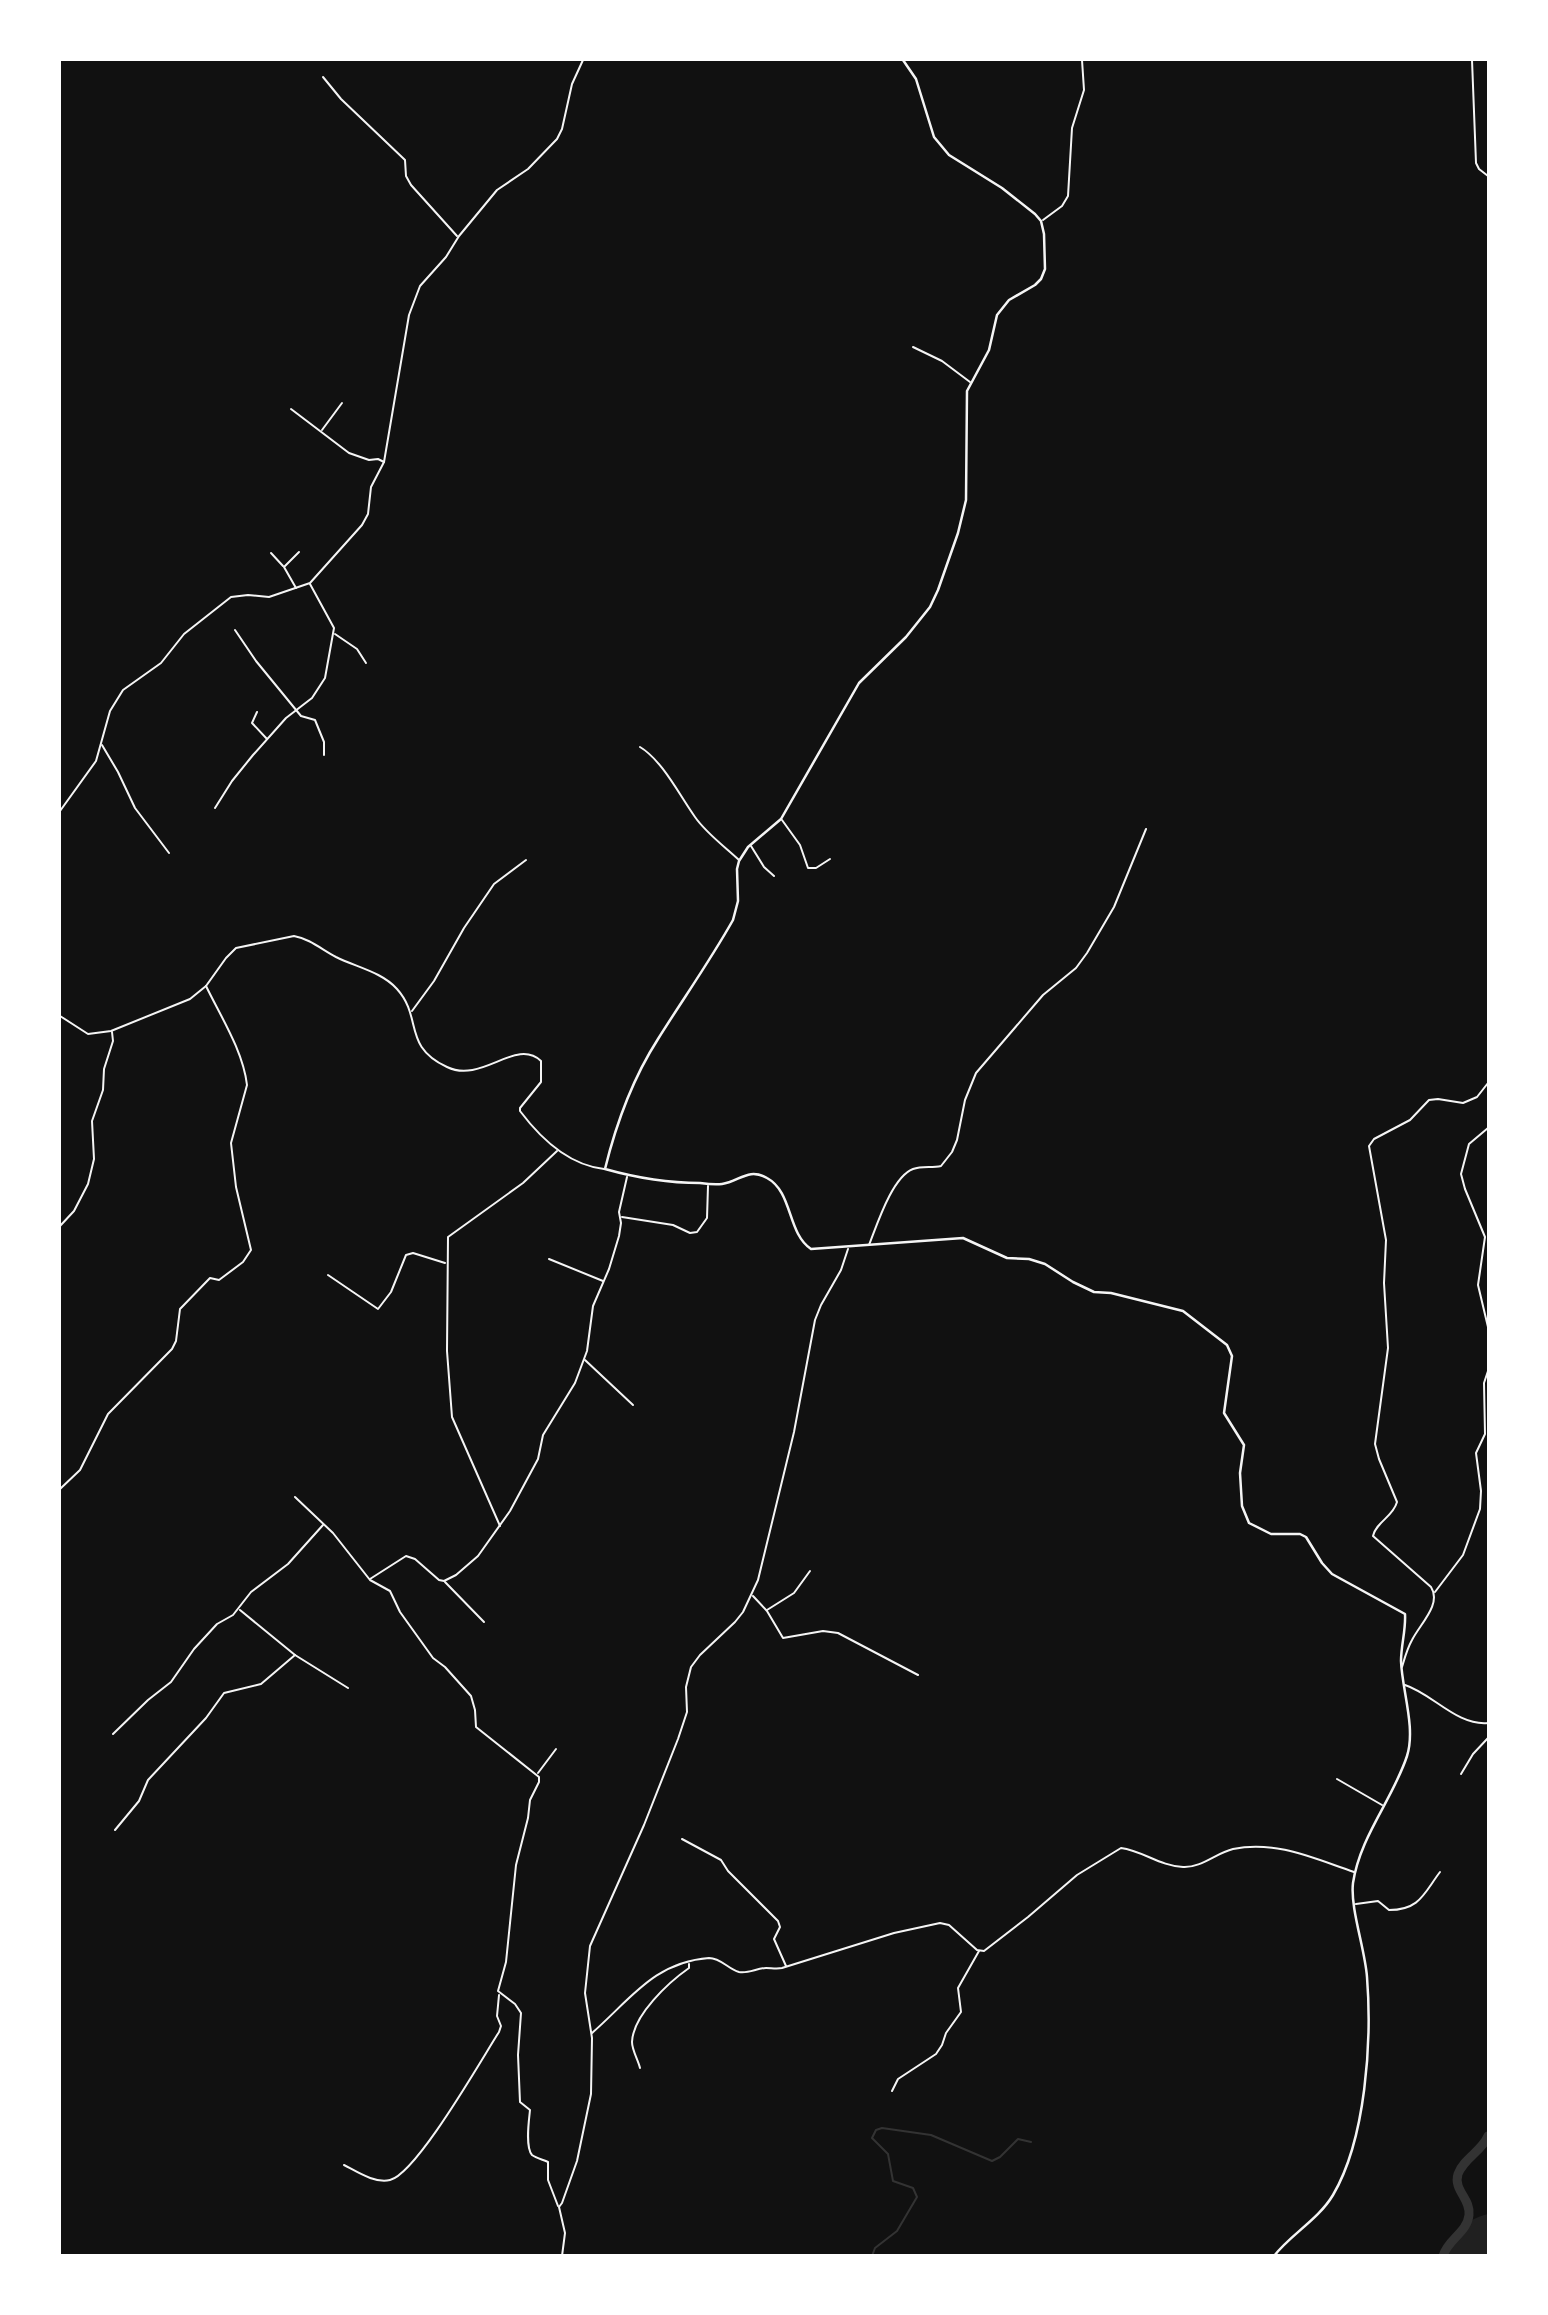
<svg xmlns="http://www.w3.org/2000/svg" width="1548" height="2315" font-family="Inter,sans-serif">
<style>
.green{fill:#202020}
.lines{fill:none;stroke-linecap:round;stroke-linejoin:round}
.stream{stroke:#333;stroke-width:2}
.river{stroke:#333;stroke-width:9}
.minor{stroke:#f5f5f5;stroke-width:2}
.tertiary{stroke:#f5f5f5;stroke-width:2.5}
</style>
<rect width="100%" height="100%" fill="#111"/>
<path class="green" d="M1488 2214V2255H1444C1447 2234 1468 2219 1488 2214Z"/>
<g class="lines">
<polyline class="stream" points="872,2256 875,2248 897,2231 917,2197 913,2188 893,2181 888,2154 872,2138 876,2130 882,2128 931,2135 992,2161 1000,2157 1018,2139 1031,2142"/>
<path class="river" d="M1443 2256C1448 2239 1467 2233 1469 2215 1471 2199 1453 2190 1458 2174 1464 2158 1482 2151 1488 2136"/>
<g class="minor">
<polyline points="706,60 707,60"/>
<polyline points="1472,60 1476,163 1479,169 1488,176"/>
<polyline points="323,77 341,99 405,160 406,176 411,185 457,236"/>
<polyline points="1043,220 1062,206 1068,196 1072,128 1084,90 1082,60"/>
<polyline points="913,347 942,361 970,382"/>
<polyline points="291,409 349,453 369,460 378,459 384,462"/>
<polyline points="322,430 342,403"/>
<polyline points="271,553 283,566"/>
<polyline points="296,588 284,567 299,552"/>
<polyline points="235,630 256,661 301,716 315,720 324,742 324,755"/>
<polyline points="335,634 357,649 366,663"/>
<polyline points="257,712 252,723 267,739"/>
<polyline points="102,745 118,772 135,808 169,853"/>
<path d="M640 747C662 760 680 796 695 817 706 833 724 846 739 860"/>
<polyline points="215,808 232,781 253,755 286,718 312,698 325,678 334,628 310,584"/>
<polyline points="60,811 96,761 110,711 123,690 161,663 184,634 231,597 248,595 269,597 310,583 362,525 368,514 371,487 384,462 409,315 420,286 446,257 459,236 497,190 528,169 557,139 562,129 572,84 583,60"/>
<polyline points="782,820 800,845 808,868 816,868 830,859"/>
<polyline points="751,846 764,867 774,876"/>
<polyline points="412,1011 434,981 464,928 494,884 526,860"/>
<path d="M60 1016 88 1034 111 1031 190 999 206 986 226 958 236 948 294 936C310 939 321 949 336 957 356 967 382 972 397 989 423 1018 402 1046 447 1067 482 1084 516 1037 541 1061V1082L520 1108V1111C541 1139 569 1165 604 1169"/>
<polyline points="1488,1128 1469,1144 1461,1174 1465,1189 1485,1237 1478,1285 1488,1327"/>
<polyline points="622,1217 673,1225 690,1233 697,1232 707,1218 708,1186"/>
<polyline points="60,1226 74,1211 88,1184 94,1159 92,1121 103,1090 104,1069 113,1041 112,1032"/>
<path d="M869 1245C877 1225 892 1177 913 1169 922 1166 932 1168 941 1166L952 1152 957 1140 965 1100 976 1073 1043 995 1076 968 1087 953 1114 907 1146 829"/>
<polyline points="549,1259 603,1281"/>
<polyline points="328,1275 378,1309 391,1292 406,1255 413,1253 445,1263"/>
<polyline points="585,1360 633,1405"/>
<path d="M60 1489 80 1470 108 1414 172 1349 176 1341 180 1309 210 1278 219 1280 243 1262 251 1250 236 1187 231 1143 247 1085C243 1051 221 1017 206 986"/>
<path d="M295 1497 333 1533 370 1580 390 1591 400 1612 433 1658 445 1667 471 1696 475 1710 476 1727 539 1777V1782L530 1800 528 1818 516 1865 506 1962 498 1991 515 2004 521 2013 518 2055 520 2102 530 2110C529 2120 525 2147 532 2155 536 2158 544 2160 548 2162V2180L558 2206"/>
<polyline points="500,1526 452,1417 447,1351 448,1237 523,1183 557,1151"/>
<polyline points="370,1579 406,1556 415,1559 439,1580 444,1581 456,1575 478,1556 510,1511 538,1459 543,1435 575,1383 587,1351 593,1306 609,1269 619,1236 621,1223 619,1212 627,1177"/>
<polyline points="445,1582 484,1622"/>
<polyline points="1435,1592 1463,1555 1480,1509 1481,1491 1476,1453 1485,1434 1484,1383 1488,1371"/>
<polyline points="753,1596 767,1611 783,1638 823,1631 838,1633 918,1675"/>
<polyline points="240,1610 295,1655 348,1688"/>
<polyline points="767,1610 794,1593 810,1571"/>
<path d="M1402 1667C1405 1657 1407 1649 1412 1640 1420 1624 1442 1604 1431 1587L1373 1536C1376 1522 1393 1517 1397 1502L1379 1459 1375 1444 1388 1348 1384 1283 1386 1240 1369 1146 1374 1139 1410 1120 1429 1100 1438 1099 1463 1103 1477 1097 1488 1083"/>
<path d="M1405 1685C1433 1694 1457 1726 1488 1723"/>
<polyline points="113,1734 148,1700 171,1682 194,1649 217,1624 233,1615 251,1592 288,1564 323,1525"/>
<polyline points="538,1773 556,1749"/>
<polyline points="1461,1774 1473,1754 1488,1738"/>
<polyline points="1337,1779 1382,1805"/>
<polyline points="115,1830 139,1801 148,1780 206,1718 224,1693 261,1684 295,1655"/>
<polyline points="682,1839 721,1860 728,1871 778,1921 780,1927 774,1939 786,1966"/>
<path d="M1356 1904 1378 1901 1389 1910C1420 1910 1424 1893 1440 1872"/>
<path d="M592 2033C630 2000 654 1962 709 1958 721 1958 728 1969 739 1972 748 1974 757 1968 766 1968 771 1968 777 1969 782 1968L894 1933 940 1923 949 1925 977 1950 984 1951 1028 1917 1077 1875 1121 1848C1143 1851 1160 1866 1183 1867 1201 1868 1216 1853 1233 1849 1276 1840 1315 1859 1354 1872"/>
<path d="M640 2068C638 2060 632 2050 632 2042 633 2015 669 1982 689 1968V1964"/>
<polyline points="892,2091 898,2079 936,2054 942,2045 946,2033 961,2012 958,1988 979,1951"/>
<path d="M344 2165C356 2171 375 2184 390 2180 417 2173 481 2060 499 2032L501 2026 497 2016 499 1995"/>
<polyline points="562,2256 565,2233 559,2207 562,2203 577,2161 591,2094 592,2038 585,1993 590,1946 644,1825 678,1739 687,1712 686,1687 691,1667 700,1655 735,1622 743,1612 758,1580 794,1432 815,1320 821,1305 841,1270 848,1249"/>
</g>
<path class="tertiary" d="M903 60 916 79 934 137 949 155 1002 188 1035 214 1041 221 1044 234 1045 269 1041 279 1035 285 1009 300 997 315 989 350 967 391 966 500 958 533 938 590 930 607 906 637 859 683 781 819 748 847 739 861 737 869 738 901 733 920C710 961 683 999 658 1039 633 1078 616 1124 605 1169 637 1178 668 1183 700 1183 707 1184 715 1185 722 1184 739 1182 748 1167 767 1178 793 1192 787 1233 811 1249L963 1238 1007 1258 1029 1259 1045 1264 1073 1282 1094 1292 1111 1293 1183 1311 1227 1345 1232 1356 1224 1413 1244 1445 1240 1473 1242 1506 1249 1523 1271 1534H1300L1306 1537 1322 1563 1332 1574 1405 1614C1406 1630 1401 1645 1401 1661 1402 1690 1416 1728 1407 1756 1393 1799 1360 1836 1353 1883 1350 1908 1365 1949 1367 1977 1372 2041 1366 2139 1333 2195 1318 2220 1291 2234 1274 2256"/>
</g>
<rect width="1548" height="2315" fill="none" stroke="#ffffff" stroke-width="122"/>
</svg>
